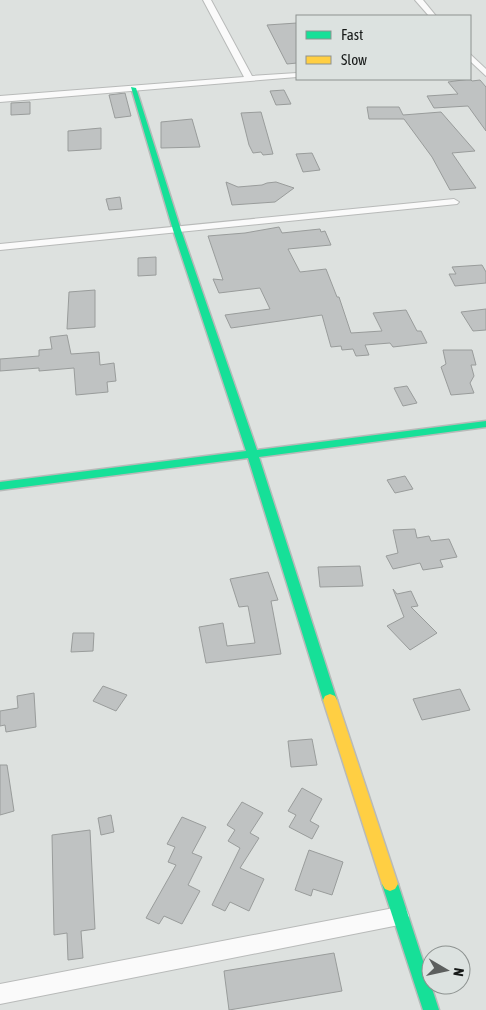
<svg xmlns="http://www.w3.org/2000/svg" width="486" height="1010" font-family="'Asap Condensed',sans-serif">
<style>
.building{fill:#bfc2c2;stroke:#999c9b}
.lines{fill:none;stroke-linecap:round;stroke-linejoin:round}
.street-casing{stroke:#b8bab9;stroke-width:2}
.fast-casing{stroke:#b8bab9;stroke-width:3}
.slow-casing{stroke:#b8bab9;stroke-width:3}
.street{fill:#fafafa;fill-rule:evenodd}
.fast{fill:#16e098;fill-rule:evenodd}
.slow{fill:#ffcf43;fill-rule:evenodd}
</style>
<rect width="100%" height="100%" fill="#dde1df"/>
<g class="building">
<polygon points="297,23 297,63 287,64 267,25"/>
<polygon points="470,79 472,81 480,80 486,87 486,131 468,106 434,108 427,96 458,94 448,82"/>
<polygon points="284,90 291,104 276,105 270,91"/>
<polygon points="125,93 131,116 115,118 109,95"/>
<polygon points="30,102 30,114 11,115 11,103"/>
<polygon points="367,107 399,107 403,115 441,112 475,151 452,153 476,188 450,190 432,157 404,119 369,119"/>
<polygon points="261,112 273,154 263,155 261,152 253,153 249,145 241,113"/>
<polygon points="192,119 200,147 161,148 161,122"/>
<polygon points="101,128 101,149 68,151 68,131"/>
<polygon points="312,153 320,170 303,172 296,154"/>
<polygon points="226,182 238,187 262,185 267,183 276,182 294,188 275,202 232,205"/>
<polygon points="120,197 122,209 109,210 106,199"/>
<polygon points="279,227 282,233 320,229 321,232 325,231 331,245 288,249 300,272 326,269 337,297 339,297 351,333 382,331 373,313 406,310 417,331 421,331 427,343 393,347 390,343 365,345 369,355 356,356 353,349 342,350 341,346 331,347 322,315 231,328 225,315 270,309 260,288 219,293 213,279 223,280 208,236 245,233"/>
<polygon points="156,257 156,275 138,276 138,258"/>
<polygon points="482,265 486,272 486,283 455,286 449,274 456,274 452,267"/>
<polygon points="95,290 95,327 67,329 69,292"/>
<polygon points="486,309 486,330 473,331 461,312"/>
<polygon points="67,335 71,354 99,352 100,365 114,363 116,381 107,382 108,392 76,395 74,368 39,371 39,368 0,371 0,359 39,356 39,350 52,349 50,337"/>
<polygon points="443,350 472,350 476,365 471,365 474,376 470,383 474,393 451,395 441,367 446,364"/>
<polygon points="407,386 417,403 403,406 394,388"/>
<polygon points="405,476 413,489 395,493 387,480"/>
<polygon points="415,529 417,538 429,536 431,541 449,539 457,557 440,560 443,567 423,570 420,563 393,569 386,556 398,553 393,530"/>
<polygon points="360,566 363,586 320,587 318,567"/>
<polygon points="268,572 278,600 271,601 281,654 206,663 199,627 223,623 227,646 255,643 248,606 239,607 230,579"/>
<polygon points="393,589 397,594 411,591 418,606 411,607 437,633 410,650 387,626 404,617"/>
<polygon points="73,633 94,633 93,651 71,652"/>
<polygon points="103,686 127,695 116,711 93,701"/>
<polygon points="460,689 470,710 422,720 413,699"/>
<polygon points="34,693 36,727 6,732 5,725 0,726 0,711 18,708 17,696"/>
<polygon points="312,739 317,765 291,767 288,741"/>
<polygon points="0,765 7,765 14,811 0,815"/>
<polygon points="302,788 322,799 310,821 319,826 312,839 289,827 296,815 288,811"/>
<polygon points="242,802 263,813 250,833 259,838 240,868 264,879 249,911 230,902 225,911 212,905 240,848 228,841 235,830 227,825"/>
<polygon points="111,815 114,832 101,835 98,818"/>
<polygon points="182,817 206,827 192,853 202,857 188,885 200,891 182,924 164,916 159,924 146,918 176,865 168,862 175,847 167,844"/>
<polygon points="90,830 95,929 81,931 83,958 68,960 67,933 54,935 52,835"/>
<polygon points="309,850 343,862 332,895 313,889 311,896 295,890"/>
<polygon points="334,953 342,991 229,1010 224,971"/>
</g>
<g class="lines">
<g class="street-casing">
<g id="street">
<polygon points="203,0 211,0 252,76 297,73 297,77 0,102 0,96 244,77"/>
<polygon points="415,0 423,0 436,16 429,16"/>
<polygon points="470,54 486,69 486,76 470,61"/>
<polygon points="454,199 459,202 457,204 0,250 0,244"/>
<polygon points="399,907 406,909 409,916 406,923 399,925 0,1004 0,984"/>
</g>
</g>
<g class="fast-casing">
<g id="fast">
<polygon points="131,87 136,88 181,230 257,450 486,421 486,427 259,457 337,700 335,704 330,706 325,704 323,700 248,458 0,490 0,482 246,451 173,230"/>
<polygon points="390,877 395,879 398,884 439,1010 423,1010 382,884 385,879"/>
</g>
</g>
<g class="slow-casing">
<polygon id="slow" points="330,694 335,696 337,700 398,884 395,889 390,891 385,889 382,884 323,700 325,696"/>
</g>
<use href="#street" class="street"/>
<use href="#fast" class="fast"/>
<use href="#slow" class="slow"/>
</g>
<rect x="296" y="15" width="175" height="65" fill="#dce2e0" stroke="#8d9290"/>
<rect x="306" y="31" width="25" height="8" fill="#16e098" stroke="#8d9290"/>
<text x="341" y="40" font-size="15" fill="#161918">Fast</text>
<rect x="306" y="56" width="25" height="8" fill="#ffcf43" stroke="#8d9290"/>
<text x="341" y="65" font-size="15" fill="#161918">Slow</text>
<g transform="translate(446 970) rotate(99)"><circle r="24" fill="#dce2e0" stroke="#8d9290"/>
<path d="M0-4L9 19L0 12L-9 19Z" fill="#5c5f5e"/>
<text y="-8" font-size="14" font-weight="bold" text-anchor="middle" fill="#161918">N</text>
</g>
</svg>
